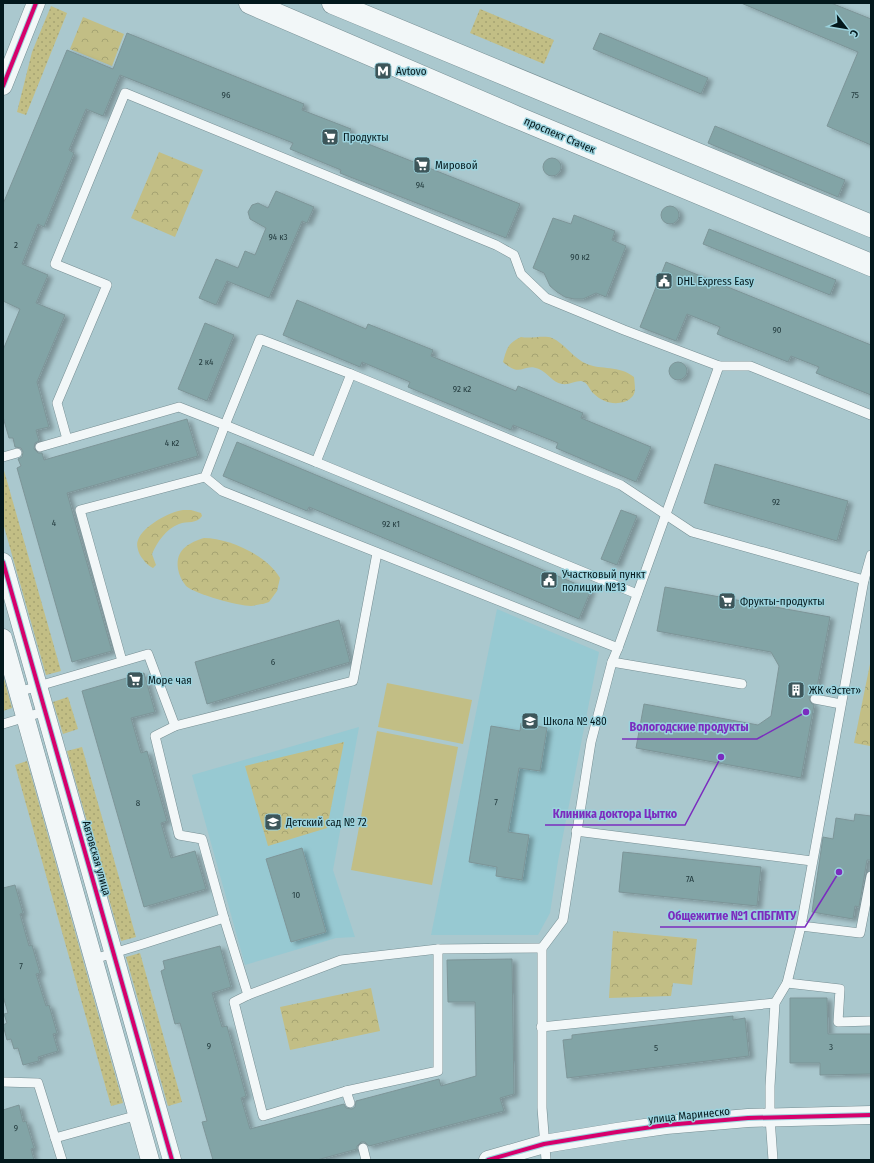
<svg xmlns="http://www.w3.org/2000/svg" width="874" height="1163" font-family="'Fira Sans Condensed',sans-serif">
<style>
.built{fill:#97c9d2}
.grass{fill:url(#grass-dots)}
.forest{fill:url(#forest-crowns)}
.garden{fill:#c2be85}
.building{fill:#82a4a6;stroke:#7d9598;filter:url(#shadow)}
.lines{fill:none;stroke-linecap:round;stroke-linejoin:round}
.service-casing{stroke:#768e93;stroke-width:10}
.minor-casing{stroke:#768e93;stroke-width:19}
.primary-casing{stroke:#768e93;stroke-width:23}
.service{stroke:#f2f7f8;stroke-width:9}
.minor{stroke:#f2f7f8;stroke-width:18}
.primary{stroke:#f2f7f8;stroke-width:22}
.cycleway-casing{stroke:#9bd2dd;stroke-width:6}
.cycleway{stroke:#d6006c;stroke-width:4}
.labels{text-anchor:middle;stroke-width:3;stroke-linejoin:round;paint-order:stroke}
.number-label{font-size:9px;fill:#233b3e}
.poi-label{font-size:11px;fill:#03181c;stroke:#9bd2dd;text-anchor:start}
.street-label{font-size:11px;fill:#03181c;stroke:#9bd2dd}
.leader{fill:none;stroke:#7b2cbf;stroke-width:1.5}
.callout-dot{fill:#7b2cbf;stroke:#9bd2dd;stroke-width:1.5}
.callout-label{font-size:12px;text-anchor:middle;font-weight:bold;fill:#7b2cbf;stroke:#9bd2dd;stroke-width:3;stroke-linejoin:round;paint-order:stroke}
</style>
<defs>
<pattern id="grass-dots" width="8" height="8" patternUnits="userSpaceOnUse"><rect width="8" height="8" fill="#c2be85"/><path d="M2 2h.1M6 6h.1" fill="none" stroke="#a5a372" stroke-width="1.8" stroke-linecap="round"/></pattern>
<pattern id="forest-crowns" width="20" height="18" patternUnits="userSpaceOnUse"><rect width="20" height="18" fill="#c2be85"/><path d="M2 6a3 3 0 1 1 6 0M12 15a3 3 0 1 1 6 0" fill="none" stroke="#a5a372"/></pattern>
<filter id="shadow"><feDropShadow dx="4.5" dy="2.5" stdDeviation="2" flood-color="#0004"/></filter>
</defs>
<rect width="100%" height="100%" fill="#aac8ce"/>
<g class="built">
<polygon points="497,609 599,652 558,861 550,913 538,935 431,935"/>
<polygon points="359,727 333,870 355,937 336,938 245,965 192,775"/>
</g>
<g class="grass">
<polygon points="51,6 67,13 26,115 17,112 32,52"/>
<polygon points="480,9 554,40 544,64 470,33"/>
<polygon points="3,467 61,671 46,675 3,523"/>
<polygon points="3,675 12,708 3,711"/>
<polygon points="68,697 78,729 63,734 53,702"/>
<polygon points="82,747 136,937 121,941 67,751"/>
<polygon points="27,761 123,1103 111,1106 15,765"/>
<polygon points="140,953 182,1102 168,1106 126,957"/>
</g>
<g class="forest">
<polygon points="83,17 124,34 112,66 70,49"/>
<polygon points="159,152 203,170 175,237 131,218"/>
<path d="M521 337C531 339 544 335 552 338 564 343 574 359 587 364 601 370 619 365 634 377 635 389 638 396 624 402 613 405 602 402 593 393 589 389 588 382 581 381 575 381 569 385 562 384 552 382 548 373 539 369 523 362 522 379 503 362 507 348 508 343 521 337Z"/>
<path d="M183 510H191L201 513 202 516C197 524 187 521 179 524 166 529 157 542 152 554L156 565 153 568C148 566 143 560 140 555 138 551 136 544 138 540 143 526 169 512 183 510Z"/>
<path d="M204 538C229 538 268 556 280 578L277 591 269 602C263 604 257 605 251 606 238 606 195 594 186 586 182 581 179 575 178 569 175 550 188 543 204 538Z"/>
<polygon points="871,659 871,745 870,746 854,743"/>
<polygon points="344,742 327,828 268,846 245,766"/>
<polygon points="613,931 697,939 692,985 673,983 671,996 609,998"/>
<polygon points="371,988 380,1031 290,1050 280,1007"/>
</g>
<g class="garden">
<polygon points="387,683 472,700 463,744 378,727"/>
<polygon points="377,731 458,747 432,885 351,870"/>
</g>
<g class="building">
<polygon points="741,3 831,3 871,19 871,145 827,126 858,52"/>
<polygon points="127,33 304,104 302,110 351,129 348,136 520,204 506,238 340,173 341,170 290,149 293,143 120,75 103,116 86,109 69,150 74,153 44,227 38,224 22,264 48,275 36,303 65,315 37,382 49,427 36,430 39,441 35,443 34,449 38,453 42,453 44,460 187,419 198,456 67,493 112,651 72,662 17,468 21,466 18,459 22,457 23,452 21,448 15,447 13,438 9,438 3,417 3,350 20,309 3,301 3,204 67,50 113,69"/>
<polygon points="600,33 708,78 701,94 593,49"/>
<polygon points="715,126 845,180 838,197 708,143"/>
<circle cx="552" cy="167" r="9"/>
<polygon points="276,191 314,207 307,223 302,221 269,298 227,281 216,305 199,298 216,259 238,268 245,251 255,255 266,228 250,219 248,212 252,205 258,203 268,208"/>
<circle cx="670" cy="215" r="9"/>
<polygon points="574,215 615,231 612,240 626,246 606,297 596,293 583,299 574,299 565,297 557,292 550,286 544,273 533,268 553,218 571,224"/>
<polygon points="709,229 836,280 830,295 703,244"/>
<polygon points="666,262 871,345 871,395 816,373 819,367 791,356 788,362 717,334 720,327 687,314 676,341 640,327"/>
<polygon points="297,300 366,329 368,324 433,350 431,356 516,391 518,386 583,413 581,418 651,447 636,482 556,448 558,443 513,425 511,430 408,387 410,382 362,362 360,367 283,335"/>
<polygon points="205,323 234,335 207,401 178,389"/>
<circle cx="678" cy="371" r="9"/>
<polygon points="237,442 591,590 579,619 309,507 307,511 223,476"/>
<polygon points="715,464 848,501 837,541 704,503"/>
<polygon points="621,510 637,516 617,565 601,559"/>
<polygon points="665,587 830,617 816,693 811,695 809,698 811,703 814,705 801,778 636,748 644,704 758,725 771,716 779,666 771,652 657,631"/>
<polygon points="339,620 350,662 207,704 195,662"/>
<polygon points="144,673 155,712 131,718 141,753 147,751 167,821 161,823 171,858 195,851 206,889 144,907 82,691"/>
<polygon points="521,723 547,728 540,771 519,768 508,832 529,835 522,880 496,876 497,867 469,862 491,726 520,731"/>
<polygon points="855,814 871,816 871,860 867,860 859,907 855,906 853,919 812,912 823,837 833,839 836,818 854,821"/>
<polygon points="302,848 326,932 291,942 266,859"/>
<polygon points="623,852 761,867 757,906 619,892"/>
<polygon points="15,885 23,913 20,914 29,946 32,945 40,973 36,974 46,1006 49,1005 57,1033 53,1034 58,1051 38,1057 39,1061 23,1065 18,1048 14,1049 11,1039 7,1040 3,1025 7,1023 4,1014 8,1013 3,996 3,888"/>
<polygon points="220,946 231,987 212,993 222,1027 227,1026 246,1096 241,1098 250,1129 344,1104 346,1108 352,1109 355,1107 356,1101 439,1079 441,1086 476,1076 475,1002 448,1002 447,960 512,959 514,1094 500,1098 504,1111 369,1146 365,1142 361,1142 357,1146 357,1149 317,1160 213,1160 202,1122 207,1121 180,1023 175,1024 161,971 165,969 163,961"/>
<polygon points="790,998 827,998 828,1034 871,1034 871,1074 820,1075 820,1063 790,1063"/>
<polygon points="733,1016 733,1020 745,1018 749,1056 567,1078 563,1040 572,1039 572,1035"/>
<polygon points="19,1105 23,1122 26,1121 34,1148 31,1149 34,1160 3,1160 3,1110"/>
</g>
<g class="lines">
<g class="service-casing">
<g id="service">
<polyline points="67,439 57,403 107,285 55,264 125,93 496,245 514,255 521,274 546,298 624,330 719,366"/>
<polyline points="40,447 179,407 225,425 205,477 80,510 122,661"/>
<polyline points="3,457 17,453"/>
<polyline points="316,462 225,425 260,339 351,374"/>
<polyline points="205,477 222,491 618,648"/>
<polyline points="637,594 316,462 351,374 621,485 692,532 864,580 871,555"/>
<polyline points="612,662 742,684"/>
<polyline points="18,692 148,654 175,726 353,681 377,553"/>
<polyline points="815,699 841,704"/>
<polyline points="3,724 46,711"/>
<polyline points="175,726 155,736 179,835 202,839 224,918"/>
<polyline points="576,831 812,861"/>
<polyline points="801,926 860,933 871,876"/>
<polyline points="438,949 542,948"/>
<polyline points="94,959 143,944 224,918 248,995 341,960 438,949 438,1071 346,1091 350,1103"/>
<polyline points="787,983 840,989 838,1022 871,1021"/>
<polyline points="248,995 234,1002 263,1116 346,1091"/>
<polyline points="541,1027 775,1003"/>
<polyline points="3,1082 38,1083 62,1160"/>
<polyline points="55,1138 138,1115"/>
<polyline points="363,1148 366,1160"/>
<polyline points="546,1160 542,1108 542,948 563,920 591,742 612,662 618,648 719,366 750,366 871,415"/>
<polyline points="773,1160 770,1118 770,1086 775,1003 787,983 801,926 864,580"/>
</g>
</g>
<g class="minor-casing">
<g id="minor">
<polyline points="3,86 36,3"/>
<polyline points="3,562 172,1160"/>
<polyline points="3,638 150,1160"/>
<polyline points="488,1160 544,1144 617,1132 666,1125 748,1118 871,1115"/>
</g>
</g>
<g class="primary-casing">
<g id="primary">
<polyline points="250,3 516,117 871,265"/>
<polyline points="333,3 871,226"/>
</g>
</g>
<use href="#service" class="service"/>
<use href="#minor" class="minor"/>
<use href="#primary" class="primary"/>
<g class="cycleway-casing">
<g id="cycleway">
<polyline points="3,86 36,3"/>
<polyline points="3,562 172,1160"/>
<polyline points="488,1160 544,1144 617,1132 666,1125 748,1118 871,1115"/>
</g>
</g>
<use href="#cycleway" class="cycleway"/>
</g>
<defs>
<g id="metro-square" transform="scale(0.9)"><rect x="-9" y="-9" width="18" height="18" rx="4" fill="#3d565a" stroke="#9bd2dd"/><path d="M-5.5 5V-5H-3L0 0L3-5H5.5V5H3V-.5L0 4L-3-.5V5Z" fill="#fff"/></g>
<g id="supermarket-square" transform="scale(0.9)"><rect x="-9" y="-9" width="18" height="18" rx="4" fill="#3d565a" stroke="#9bd2dd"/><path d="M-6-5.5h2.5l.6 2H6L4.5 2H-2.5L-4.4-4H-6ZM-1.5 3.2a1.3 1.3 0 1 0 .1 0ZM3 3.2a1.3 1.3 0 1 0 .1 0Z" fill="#fff"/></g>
<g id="civic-square" transform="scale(0.9)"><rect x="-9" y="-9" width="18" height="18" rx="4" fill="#3d565a" stroke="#9bd2dd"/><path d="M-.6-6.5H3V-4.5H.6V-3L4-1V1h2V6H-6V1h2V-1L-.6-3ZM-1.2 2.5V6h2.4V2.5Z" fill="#fff"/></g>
<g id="building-square" transform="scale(0.9)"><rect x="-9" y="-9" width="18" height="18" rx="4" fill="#3d565a" stroke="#9bd2dd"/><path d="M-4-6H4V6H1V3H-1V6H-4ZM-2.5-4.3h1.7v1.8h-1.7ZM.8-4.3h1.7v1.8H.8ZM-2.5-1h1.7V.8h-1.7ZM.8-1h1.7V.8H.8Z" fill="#fff"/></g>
<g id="school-square" transform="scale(0.9)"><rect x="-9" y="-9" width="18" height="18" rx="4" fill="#3d565a" stroke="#9bd2dd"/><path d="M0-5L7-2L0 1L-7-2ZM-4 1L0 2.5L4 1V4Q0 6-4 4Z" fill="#fff"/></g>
</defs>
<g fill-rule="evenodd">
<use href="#metro-square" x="383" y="71"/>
<use href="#supermarket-square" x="330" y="137"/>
<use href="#supermarket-square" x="422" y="165"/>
<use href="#civic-square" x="664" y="281"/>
<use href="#civic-square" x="549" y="580"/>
<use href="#supermarket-square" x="727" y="601"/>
<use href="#supermarket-square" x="135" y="680"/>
<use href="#building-square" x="796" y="690"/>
<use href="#school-square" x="530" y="721"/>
<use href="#school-square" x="273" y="822"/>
</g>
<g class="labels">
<g class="number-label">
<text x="226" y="98">96</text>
<text x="855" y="98">75</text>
<text x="420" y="188">94</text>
<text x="278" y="240">94 к3</text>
<text x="16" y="248">2</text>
<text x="580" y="260">90 к2</text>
<text x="777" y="333">90</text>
<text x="206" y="365">2 к4</text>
<text x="462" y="392">92 к2</text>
<text x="172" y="446">4 к2</text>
<text x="776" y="505">92</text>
<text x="54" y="526">4</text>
<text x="391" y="527">92 к1</text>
<text x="273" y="665">6</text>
<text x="496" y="805">7</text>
<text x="138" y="806">8</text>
<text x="690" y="882">7А</text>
<text x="296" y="898">10</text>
<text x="21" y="969">7</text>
<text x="209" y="1049">9</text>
<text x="831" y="1050">3</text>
<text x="656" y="1051">5</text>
<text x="16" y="1131">9</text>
</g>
<g class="poi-label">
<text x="396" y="75">Avtovo</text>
<text x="343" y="141">Продукты</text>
<text x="435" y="169">Мировой</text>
<text x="677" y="285">DHL Express Easy</text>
<text x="562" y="578">Участковый пункт<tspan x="562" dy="13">полиции №13</tspan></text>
<text x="740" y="605">Фрукты-продукты</text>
<text x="148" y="684">Море чая</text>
<text x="809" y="694">ЖК «Эстет»</text>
<text x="543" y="725">Школа № 480</text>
<text x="286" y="826">Детский сад № 72</text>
</g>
<g class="street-label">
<text transform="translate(560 135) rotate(23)" y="4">проспект Стачек</text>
<text transform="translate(97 858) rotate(74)" y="4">Автовская улица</text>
<text transform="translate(689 1115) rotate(-6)" y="4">улица Маринеско</text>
</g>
</g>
<path class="leader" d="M806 712L757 739H622M721 757L685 825H545M839 872L805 927H660"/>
<g class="callout-dot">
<circle cx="806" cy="712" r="4"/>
<circle cx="721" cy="757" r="4"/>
<circle cx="839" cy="872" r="4"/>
</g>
<g class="callout-label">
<text x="689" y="731">Вологодские продукты</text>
<text x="615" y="818">Клиника доктора Цытко</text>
<text x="732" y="920">Общежитие №1 СПБГМТУ</text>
</g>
<rect width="874" height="1163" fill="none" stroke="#03181c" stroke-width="8"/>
<g transform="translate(846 28) rotate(121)" stroke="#9bd2dd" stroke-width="3" paint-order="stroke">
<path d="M0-3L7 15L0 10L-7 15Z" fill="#03181c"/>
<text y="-6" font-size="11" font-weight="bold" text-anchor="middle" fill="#03181c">С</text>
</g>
</svg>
